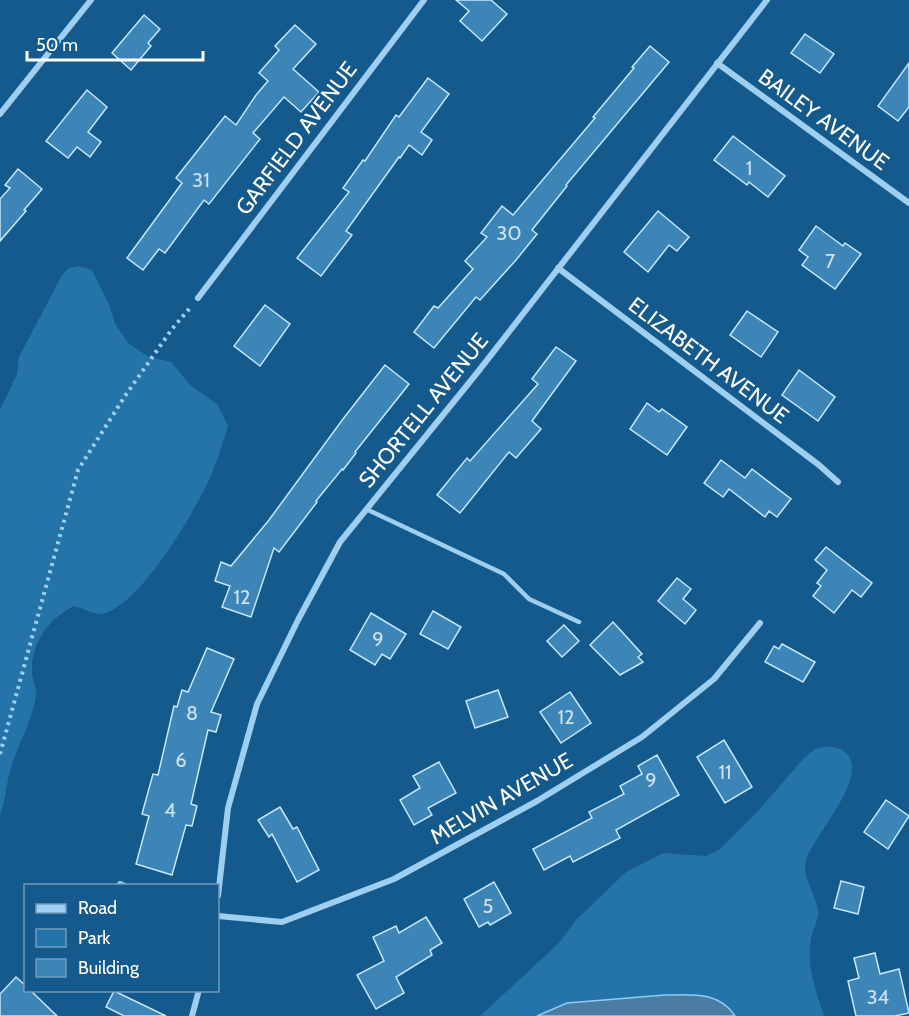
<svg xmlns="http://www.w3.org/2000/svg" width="909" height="1016" font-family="Cabin,sans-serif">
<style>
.green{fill:#2474aa}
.water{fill:#4a7da1;stroke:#90ccf3;stroke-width:1.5}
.building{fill:#3d85b6;stroke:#c5e6fc;stroke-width:1.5}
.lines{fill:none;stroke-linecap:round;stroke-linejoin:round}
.path{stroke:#9ecff0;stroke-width:4;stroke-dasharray:3 4.5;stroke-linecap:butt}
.lane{stroke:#9ecff0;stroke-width:4.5}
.street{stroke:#9ecff0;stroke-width:6}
.labels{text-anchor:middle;stroke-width:4.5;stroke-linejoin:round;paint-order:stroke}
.number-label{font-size:20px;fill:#cee0ed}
.street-label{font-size:22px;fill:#fff;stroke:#145a8d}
</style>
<rect width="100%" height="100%" fill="#145a8d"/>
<g class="green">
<path d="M79 266 92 270 110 307 115 324 128 343 149 357 171 362 191 386 217 404 228 426C222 445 216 464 208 482 193 514 137 611 100 614 93 614 82 608 74 606 48 619 31 643 32 672 32 680 37 688 36 695 33 719 15 750 9 775 6 788 5 802 0 815V410L17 374 19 357 62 275 69 268Z"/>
<path d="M829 746C833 747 839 748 842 750 876 771 813 835 806 860 801 881 818 895 818 913 818 921 812 931 811 939 806 967 816 990 824 1016H735L731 1009 694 995H665L567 1003 537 1016H480L559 943 576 920 626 872 663 853 706 856 719 850 758 811 804 758 815 749Z"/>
</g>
<path class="water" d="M665 995C692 995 719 991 735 1016H537L567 1003Z"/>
<g class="building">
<polygon points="456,0 491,0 507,14 482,41 460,21 469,11"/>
<polygon points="144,15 160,29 148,43 151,46 131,70 112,53"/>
<polygon points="295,25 316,44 293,69 319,92 301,112 284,97 253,133 260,139 209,204 204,200 165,253 159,249 143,270 127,258 182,183 176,178 225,116 236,125 256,95 268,81 259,73 279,50 275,46"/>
<polygon points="805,34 834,54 820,73 791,53"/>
<polygon points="650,46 669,62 566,185 567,186 532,230 537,234 516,260 480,300 476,297 434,348 414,332 434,306 438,308 473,269 465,261 487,237 481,233 502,206 513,215 595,118 593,117 634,68 632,67"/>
<polygon points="909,63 909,107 898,121 878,106"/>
<polygon points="428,78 449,94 421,132 432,140 422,155 409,145 400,158 399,157 346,231 352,235 321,276 297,258 349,192 343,188 363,160 365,161 396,115 399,117"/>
<polygon points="87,90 107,107 88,132 101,142 90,157 77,147 68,158 46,141"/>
<polygon points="733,136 785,176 768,197 749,182 747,185 714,160"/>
<polygon points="18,169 42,189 24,210 26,211 0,241 0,199 10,188 5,185"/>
<polygon points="658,211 689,237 677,251 669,245 648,272 624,252"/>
<polygon points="816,226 843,246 845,243 861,254 835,289 802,265 808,257 799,250"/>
<polygon points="265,305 290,324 260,366 234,346"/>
<polygon points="747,311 778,332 761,357 730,335"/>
<polygon points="556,347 576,361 532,421 541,429 516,458 509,452 460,513 437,495 467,458 470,461 538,384 532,379"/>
<polygon points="385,365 409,384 355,452 356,453 343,470 342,469 316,501 317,502 279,552 274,548 251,617 222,607 230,586 215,581 221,562 231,566 269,520 343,419"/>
<polygon points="799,370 835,397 818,421 782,395"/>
<polygon points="647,403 659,412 662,409 687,427 667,455 630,429"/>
<polygon points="721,460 745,478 752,469 791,499 777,517 769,511 765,517 729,489 723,497 704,483"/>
<polygon points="826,547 872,583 861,597 852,590 834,613 813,596 821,586 817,583 827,570 815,560"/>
<polygon points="677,578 691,589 683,599 696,610 685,624 658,601"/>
<polygon points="433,611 461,627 448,649 420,634"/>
<polygon points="371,613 406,634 390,659 382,654 375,665 350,650"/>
<polygon points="613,622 642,654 638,657 643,662 620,675 590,645"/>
<polygon points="564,625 579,641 562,657 547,641"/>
<polygon points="782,644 815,662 803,682 765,662 774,646 779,649"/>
<polygon points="207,648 234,659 211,712 221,715 216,732 208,730 191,804 197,806 192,826 186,825 172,875 136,864 149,816 142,814 153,774 158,775 174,706 177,707 182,690 188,692"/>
<polygon points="498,690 508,717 475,728 466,701"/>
<polygon points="570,692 591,723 561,743 540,712"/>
<polygon points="724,740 752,787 725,803 697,757"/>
<polygon points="657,755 679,795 616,830 620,838 573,862 570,856 544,870 533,849 592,818 589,812 624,794 620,786 642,774 638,766"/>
<polygon points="439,762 456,793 428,808 432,815 414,825 400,800 420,788 413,776"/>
<polygon points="886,800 909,816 888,849 864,832"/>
<polygon points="280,807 293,829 297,827 319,870 297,882 272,834 269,837 258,820"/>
<polygon points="841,881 864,887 858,914 834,908"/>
<polygon points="494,882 511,913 490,925 488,922 479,927 464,899"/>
<polygon points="426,917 442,943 430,950 432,955 396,977 404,993 376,1009 357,975 384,961 373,937 396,926 399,933"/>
<polygon points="875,953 880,974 899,969 909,1013 895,1016 856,1016 848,981 859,978 854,958"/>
<polygon points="16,977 26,986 26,990 30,990 57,1016 0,1016 0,994"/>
<polygon points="114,991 166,1016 124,1016 106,1007"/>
</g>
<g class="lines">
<polyline class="path" points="0,754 78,470 125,396 172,329 190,308"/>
<polyline class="lane" points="366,509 504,574 529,599 579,622"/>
<g class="street">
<polyline points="717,63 909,203"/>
<polyline points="0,114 91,0"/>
<polyline points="558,268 819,465 838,482"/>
<polyline points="198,298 424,0"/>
<polyline points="120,884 125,886"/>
<polyline points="218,896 228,808 257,704 298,620 340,542 477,373 767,0"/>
<polyline points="218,916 282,922 394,879 537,801 642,737 714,679 760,623"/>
<polyline points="192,1016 199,990"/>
</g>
</g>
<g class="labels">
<g class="number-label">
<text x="749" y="175">1</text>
<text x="201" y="187">31</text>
<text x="509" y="240">30</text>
<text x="830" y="268">7</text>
<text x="242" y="604">12</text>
<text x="378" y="646">9</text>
<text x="192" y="720">8</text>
<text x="566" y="724">12</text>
<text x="181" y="767">6</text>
<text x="725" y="779">11</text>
<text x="651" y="787">9</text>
<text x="170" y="817">4</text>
<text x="488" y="913">5</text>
<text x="878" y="1004">34</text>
</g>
<g class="street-label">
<text transform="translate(824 119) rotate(36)" y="8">BAILEY AVENUE</text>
<text transform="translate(296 138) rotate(-53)" y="8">GARFIELD AVENUE</text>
<text transform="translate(709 360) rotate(37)" y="8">ELIZABETH AVENUE</text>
<text transform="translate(423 410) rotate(-51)" y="8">SHORTELL AVENUE</text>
<text transform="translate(501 798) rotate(-30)" y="8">MELVIN AVENUE</text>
</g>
</g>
<rect x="24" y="884" width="195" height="108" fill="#145a8d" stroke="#729cbb" stroke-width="1.5"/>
<rect x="36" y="904" width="30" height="9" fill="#9ecff0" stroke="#729cbb" stroke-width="1.5"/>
<text x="78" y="914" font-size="18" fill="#ffffff">Road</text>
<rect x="36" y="929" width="30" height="18" fill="#2474aa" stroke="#729cbb" stroke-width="1.5"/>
<text x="78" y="944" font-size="18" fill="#ffffff">Park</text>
<rect x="36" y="959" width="30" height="18" fill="#3d85b6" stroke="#729cbb" stroke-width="1.5"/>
<text x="78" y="974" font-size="18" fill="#ffffff">Building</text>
<path d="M27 51v9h176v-9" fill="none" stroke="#ffffff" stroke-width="3"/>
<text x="36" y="51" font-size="18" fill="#ffffff" stroke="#145a8d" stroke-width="4.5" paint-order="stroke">50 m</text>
</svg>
